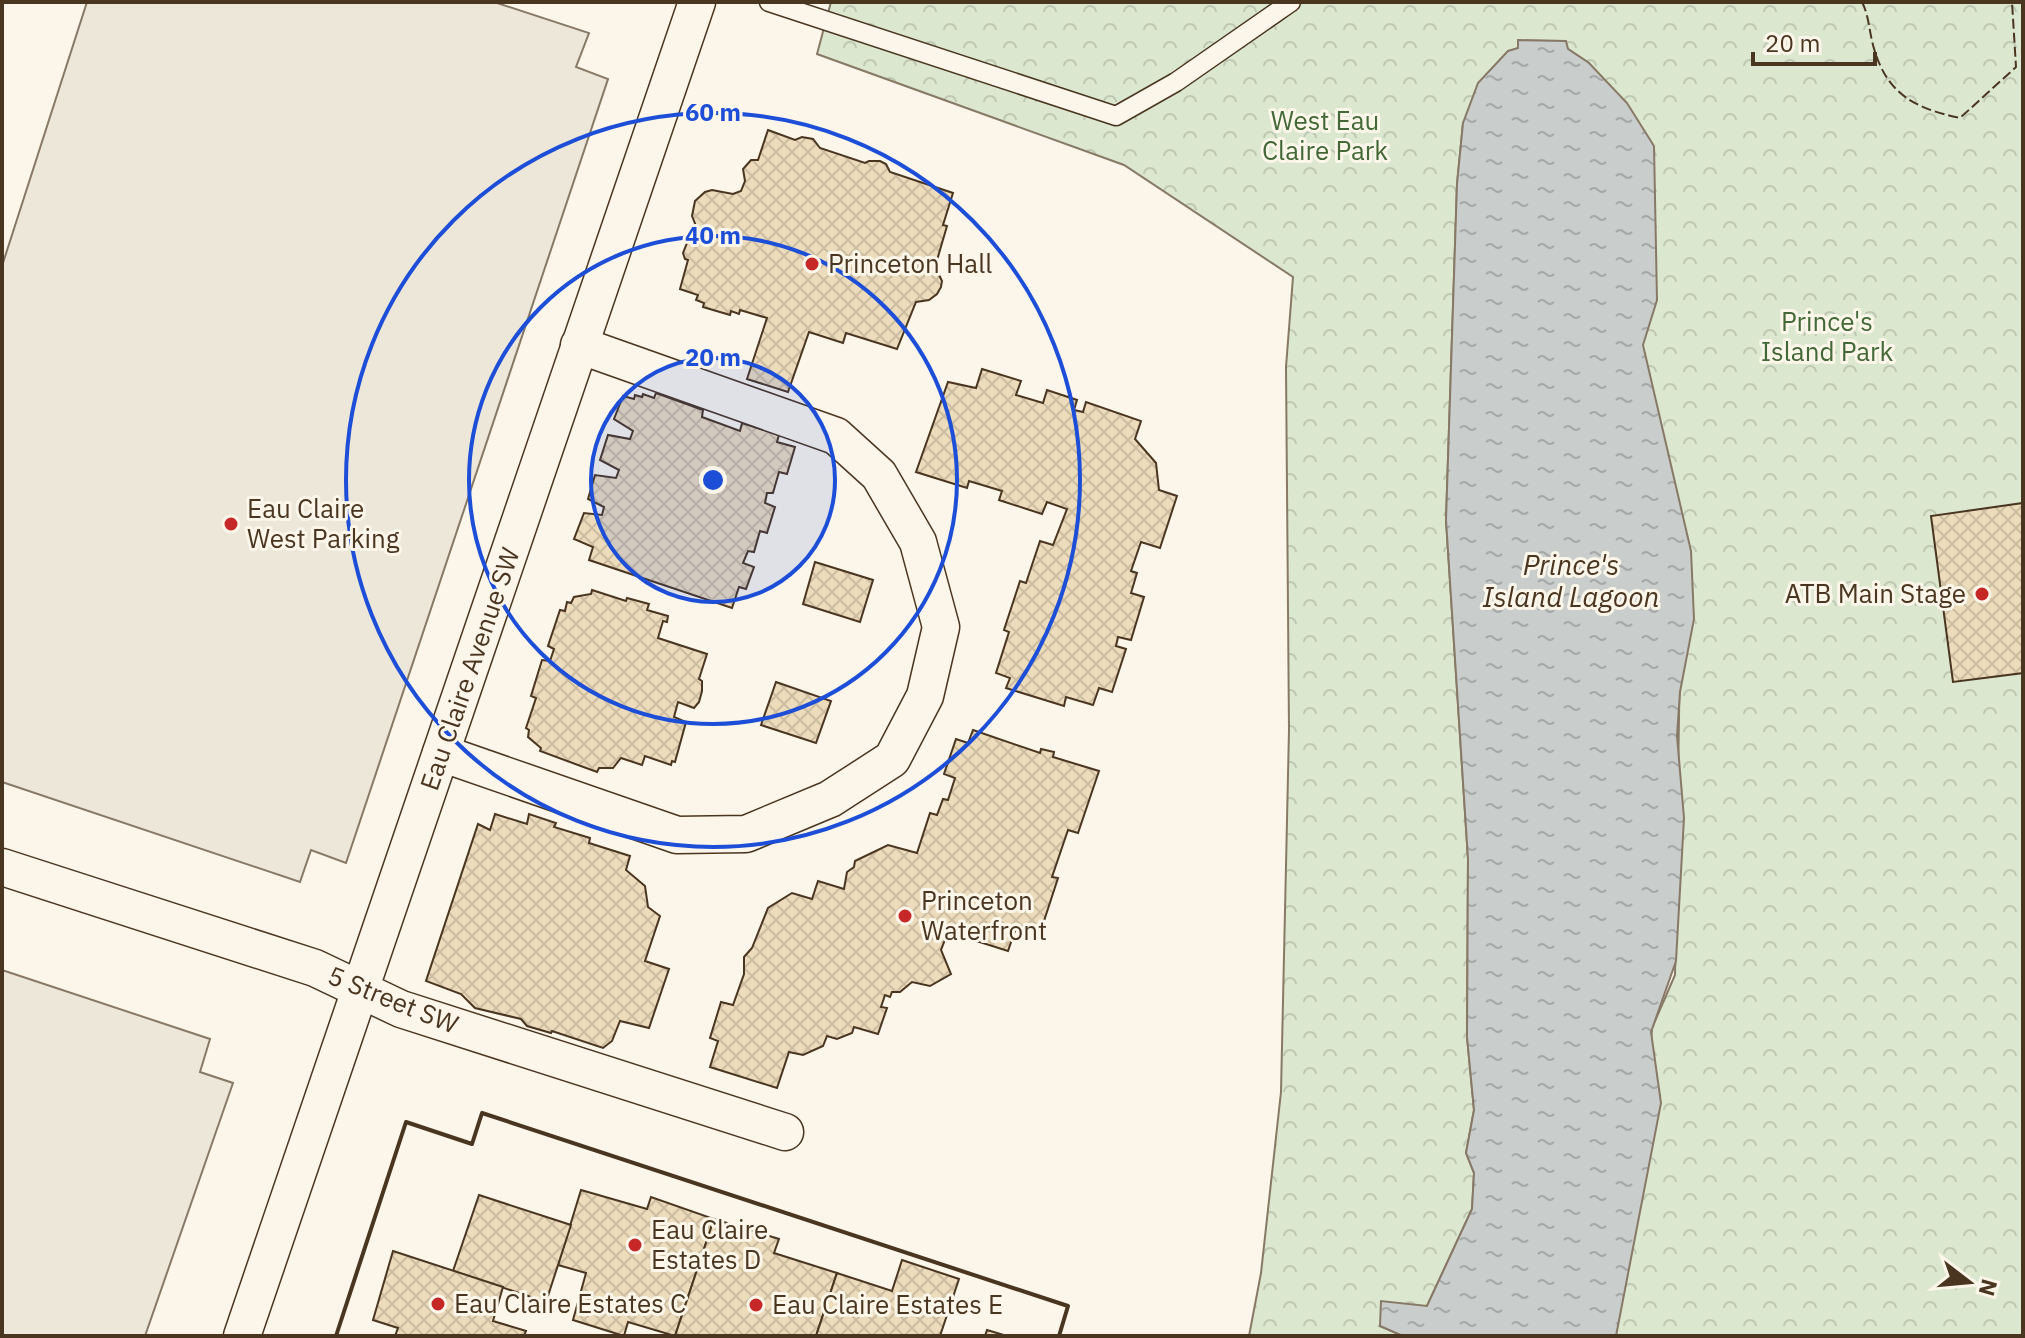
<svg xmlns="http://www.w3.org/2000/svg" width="2025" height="1338" font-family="'IBM Plex Sans',sans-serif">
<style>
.park{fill:url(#park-crowns);stroke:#887966;stroke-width:2}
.parking{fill:#ede7d9;stroke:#887966;stroke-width:2}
.water{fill:url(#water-ripples);stroke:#887966;stroke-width:2}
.building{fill:url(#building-cross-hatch);stroke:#4a3520;stroke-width:2}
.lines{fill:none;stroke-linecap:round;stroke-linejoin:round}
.service-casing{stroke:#4a3520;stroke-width:21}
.minor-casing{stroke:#4a3520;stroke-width:39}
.service{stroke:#fbf6e9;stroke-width:18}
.minor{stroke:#fbf6e9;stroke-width:36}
.fence{stroke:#4a3520;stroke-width:2;stroke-dasharray:10 4;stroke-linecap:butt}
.wall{stroke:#4a3520;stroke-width:4}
.ring{fill:none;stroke:#1d4ed8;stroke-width:4}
.poi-dot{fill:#c62828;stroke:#fbf6e9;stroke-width:3}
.labels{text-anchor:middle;stroke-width:6;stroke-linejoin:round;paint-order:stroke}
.park-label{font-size:26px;fill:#436837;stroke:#fbf6e9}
.poi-label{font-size:26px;fill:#4a3520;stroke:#fbf6e9;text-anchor:start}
.street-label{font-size:26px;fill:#4a3520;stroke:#fbf6e9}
.water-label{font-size:28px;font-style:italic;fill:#4a3520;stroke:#fbf6e9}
.centre{fill:#1d4ed8;stroke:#fbf6e9;stroke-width:4}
.ring-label{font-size:24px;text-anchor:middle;font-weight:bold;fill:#1d4ed8;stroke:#fbf6e9;stroke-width:6;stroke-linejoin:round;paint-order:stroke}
</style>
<defs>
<pattern id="park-crowns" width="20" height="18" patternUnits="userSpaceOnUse" patternTransform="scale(2)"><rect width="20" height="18" fill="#dce7d0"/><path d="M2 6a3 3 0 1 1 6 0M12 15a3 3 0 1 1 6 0" fill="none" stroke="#bec7b2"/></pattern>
<pattern id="water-ripples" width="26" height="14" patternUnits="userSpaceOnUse" patternTransform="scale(2)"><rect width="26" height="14" fill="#c9cecd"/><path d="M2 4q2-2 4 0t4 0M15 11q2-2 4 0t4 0" fill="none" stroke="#a5a8a6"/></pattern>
<pattern id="building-cross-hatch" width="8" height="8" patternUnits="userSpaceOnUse" patternTransform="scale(2)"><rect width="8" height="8" fill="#ecdcbc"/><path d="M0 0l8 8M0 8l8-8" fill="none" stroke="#ccbda1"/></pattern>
</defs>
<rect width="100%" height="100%" fill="#fbf6e9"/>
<polygon class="park" points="831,2 2023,2 2023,1336 1612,1336 1660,1096 1649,1068 1652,1028 1675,975 1681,588 1589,63 1568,49 1518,41 1518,49 1463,123 1457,184 1446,520 1468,859 1467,1037 1474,1110 1466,1153 1474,1173 1472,1209 1427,1306 1380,1326 1403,1336 1249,1336 1261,1273 1281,1092 1289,730 1286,367 1293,277 1124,165 817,54"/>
<g class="parking">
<polygon points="87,2 494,2 589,33 576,67 608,79 346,863 311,850 300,882 2,782 2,266"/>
<polygon points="2,970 210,1039 200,1072 233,1083 145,1336 2,1336"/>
</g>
<polygon class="water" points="1518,40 1566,41 1568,49 1589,63 1627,103 1654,146 1657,300 1643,345 1691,551 1694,619 1680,692 1677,736 1684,818 1676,961 1651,1032 1661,1103 1616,1336 1403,1336 1380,1326 1381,1301 1427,1306 1472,1209 1474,1173 1466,1153 1474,1110 1467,1037 1468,859 1446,520 1457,184 1463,123 1478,83 1508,51 1518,48"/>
<g class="building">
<polygon points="768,130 795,140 802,137 813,139 820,148 865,163 869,161 880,161 886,164 890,172 953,193 943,225 947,226 935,267 942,281 941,287 937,294 929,300 916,302 897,349 846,333 843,343 809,332 788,392 747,379 767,318 740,310 739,314 731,311 730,315 703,307 704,303 696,300 698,295 680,289 688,260 685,259 683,253 687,243 692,238 696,226 692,216 695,201 705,192 712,190 733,194 741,191 745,181 743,169 751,160 758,160"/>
<polygon points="982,369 1021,381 1016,395 1043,403 1047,390 1077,400 1074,410 1083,412 1086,402 1141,421 1135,439 1156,463 1159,490 1177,496 1160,548 1141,542 1131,571 1137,573 1131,593 1144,597 1131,640 1118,637 1116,646 1126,649 1112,692 1099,688 1093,705 1066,697 1064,706 1006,688 1010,678 996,673 1009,632 1004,630 1020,581 1026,583 1040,541 1053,545 1067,509 1047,502 1042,514 999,500 1002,491 969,481 967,488 916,472 948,382 976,388"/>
<polygon points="656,393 703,410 702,417 740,431 742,423 779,435 777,442 795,447 787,474 779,472 773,493 767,493 765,503 775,507 767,533 760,531 754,552 748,551 743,563 754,567 746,589 739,587 732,608 589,560 593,547 574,539 584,513 602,515 604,507 588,499 595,475 616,478 619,470 600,460 608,435 630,439 633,431 614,419 623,396 634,399 635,395 642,397 643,394 654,398"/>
<polygon points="2023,503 2023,673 1953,682 1931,516"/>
<polygon points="815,562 873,580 860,622 803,604"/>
<polygon points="592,590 626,601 627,598 649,604 647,610 668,616 667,622 663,621 658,638 707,654 699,679 702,681 702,691 699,702 694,708 678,702 674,717 686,722 675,762 672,761 671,765 645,756 642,765 621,758 613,768 599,768 597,772 540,751 541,748 528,737 529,730 526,728 536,698 531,696 542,660 550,661 554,649 548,646 560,610 565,611 567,602 571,603 574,597 591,594"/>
<polygon points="776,682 831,701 816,743 761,725"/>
<polygon points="973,730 1040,753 1041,749 1054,752 1053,757 1099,771 1078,833 1068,830 1052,877 1058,878 1041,930 1017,925 1008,951 948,932 941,950 951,974 930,986 912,982 900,992 892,992 890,997 885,995 881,1007 887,1008 878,1034 854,1027 852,1033 837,1039 827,1036 823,1046 803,1055 789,1052 777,1088 710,1067 718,1041 710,1038 721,1002 733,1005 744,974 744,957 752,948 768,908 792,893 812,899 818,881 844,889 847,872 854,867 855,861 888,845 917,853 930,813 937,815 943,799 948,800 955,778 944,774 956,739 968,743"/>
<polygon points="495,814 527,824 529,814 556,823 554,827 590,838 589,843 630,856 626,870 645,886 648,907 660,916 645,961 669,969 649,1028 620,1021 612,1041 603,1048 552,1031 551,1033 527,1026 521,1019 475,1008 461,994 426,981 478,824 490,830"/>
<polygon points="581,1190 647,1209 651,1197 714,1219 675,1336 628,1322 624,1336 573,1320 586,1273 558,1265"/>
<polygon points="479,1195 571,1225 546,1302 453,1271"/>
<polygon points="714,1219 779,1239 774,1253 837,1273 816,1336 675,1336"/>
<polygon points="393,1251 503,1287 493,1321 526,1331 524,1336 395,1336 398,1328 373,1320"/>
<polygon points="902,1260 959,1279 940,1336 816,1336 837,1273 892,1291"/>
<polygon points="987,1330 1007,1336 985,1336"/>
</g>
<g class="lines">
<g class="service-casing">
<polyline id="service" points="769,2 1116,116 1176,82 1291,2"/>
</g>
<g class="minor-casing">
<g id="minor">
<polyline points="441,753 677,835 746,834 830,799 892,759 925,696 941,627 918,542 879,475 836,436 579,345"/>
<polyline points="2,867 315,968 401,1009 785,1132"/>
<polyline points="242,1336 697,2"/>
</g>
</g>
<use href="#service" class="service"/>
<use href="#minor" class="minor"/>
<path class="fence" d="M1862 2C1869 16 1869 30 1873 45 1886 94 1914 108 1960 118L2016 67 2012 2"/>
<polyline class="wall" points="336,1336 406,1122 472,1144 482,1113 1068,1306 1059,1336"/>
</g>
<circle cx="713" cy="480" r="122" fill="#1d4ed8" fill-opacity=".12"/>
<g class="ring">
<circle cx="713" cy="480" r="122"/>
<circle cx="713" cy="480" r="244"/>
<circle cx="713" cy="480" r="367"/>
</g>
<g class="poi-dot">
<circle cx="812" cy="264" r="8"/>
<circle cx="231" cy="524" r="8"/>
<circle cx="1982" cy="594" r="8"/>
<circle cx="905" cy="916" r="8"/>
<circle cx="635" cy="1245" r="8"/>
<circle cx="438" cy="1304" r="8"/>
<circle cx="756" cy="1305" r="8"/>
</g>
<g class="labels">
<g class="park-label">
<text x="1325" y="130">West Eau<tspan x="1325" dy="30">Claire Park</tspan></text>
<text x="1827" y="331">Prince's<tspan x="1827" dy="30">Island Park</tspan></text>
</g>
<g class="poi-label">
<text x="828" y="273">Princeton Hall</text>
<text x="247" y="518">Eau Claire<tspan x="247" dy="30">West Parking</tspan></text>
<text x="1966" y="603" text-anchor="end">ATB Main Stage</text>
<text x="921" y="910">Princeton<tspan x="921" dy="30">Waterfront</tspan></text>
<text x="651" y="1239">Eau Claire<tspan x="651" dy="30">Estates D</tspan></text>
<text x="454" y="1313">Eau Claire Estates C</text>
<text x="772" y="1314">Eau Claire Estates E</text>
</g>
<g class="street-label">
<text transform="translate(470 669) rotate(-71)" y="9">Eau Claire Avenue SW</text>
<text transform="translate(393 1000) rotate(22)" y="9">5 Street SW</text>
</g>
<g class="water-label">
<text x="1571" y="575">Prince's<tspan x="1571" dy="32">Island Lagoon</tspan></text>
</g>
</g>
<circle cx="713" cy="480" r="12" class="centre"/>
<g class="ring-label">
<text x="713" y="121">60 m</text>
<text x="713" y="244">40 m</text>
<text x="713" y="366">20 m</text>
</g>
<rect width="2025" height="1338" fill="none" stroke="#4a3520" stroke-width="8"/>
<g transform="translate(1969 1282) rotate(106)" stroke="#fbf6e9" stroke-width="6" paint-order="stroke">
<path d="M0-6L14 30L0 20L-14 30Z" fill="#4a3520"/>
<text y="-12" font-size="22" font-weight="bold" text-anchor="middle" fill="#4a3520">N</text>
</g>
<path d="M1753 52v12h122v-12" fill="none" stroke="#4a3520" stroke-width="4"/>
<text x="1765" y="52" font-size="24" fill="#4a3520" stroke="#fbf6e9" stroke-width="6" paint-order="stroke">20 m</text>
</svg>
